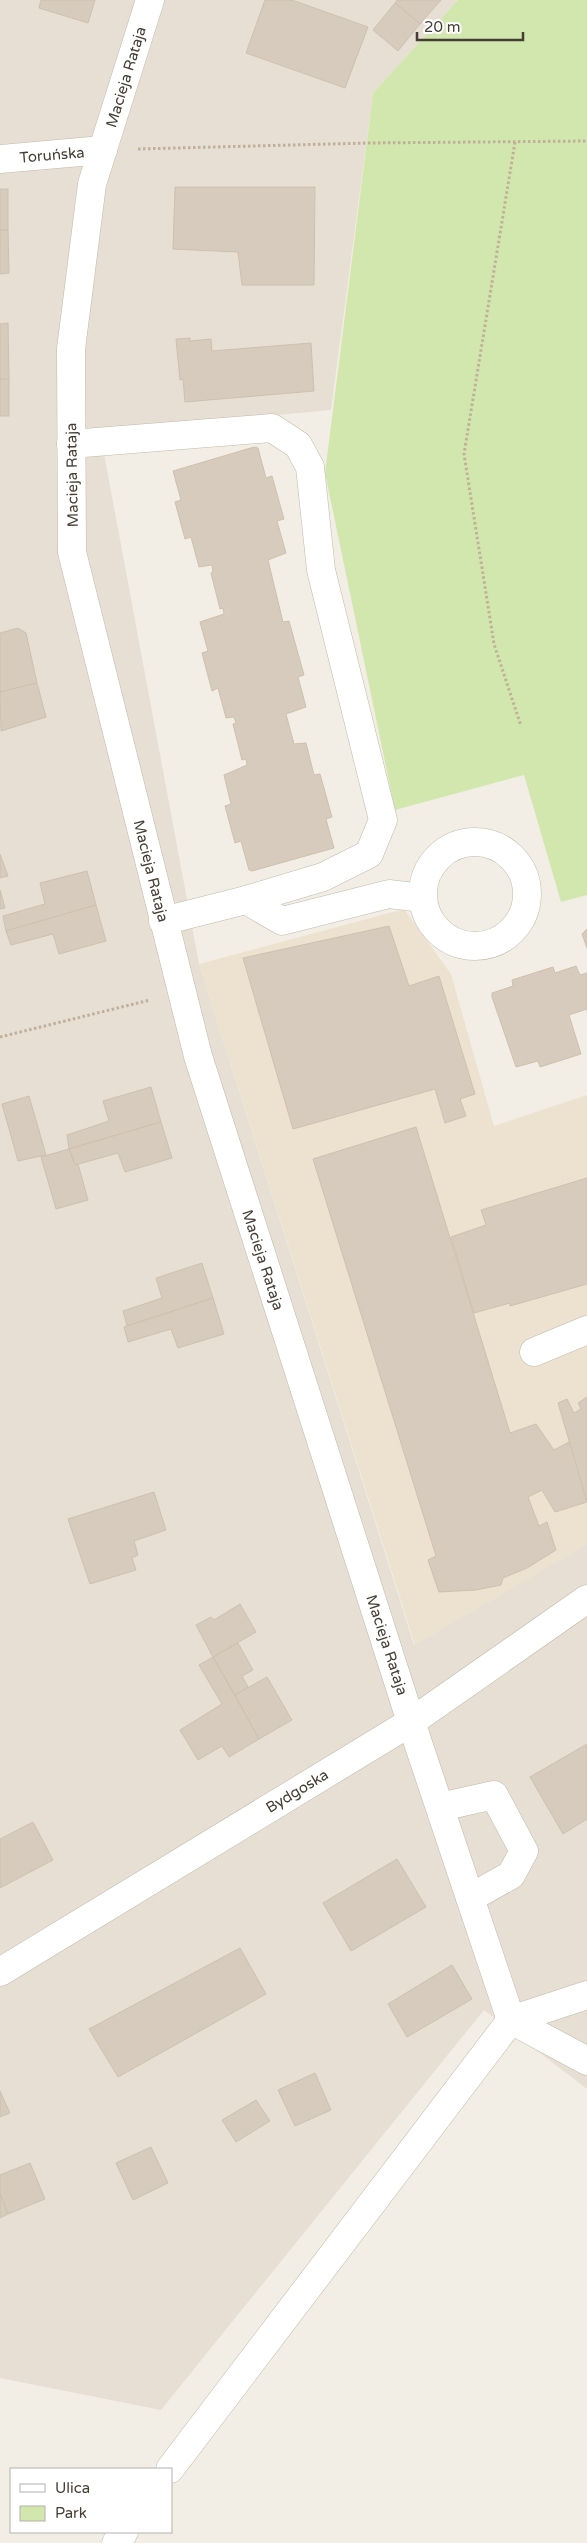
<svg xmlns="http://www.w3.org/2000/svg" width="587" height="2543" font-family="'Varela Round',sans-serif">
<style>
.residential{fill:#e7dfd4}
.education{fill:#ece2cf}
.green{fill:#d2e7ae}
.building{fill:#d7cbbe;stroke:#cfc0ae}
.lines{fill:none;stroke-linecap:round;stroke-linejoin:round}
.minor-casing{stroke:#c1b8ab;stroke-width:29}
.path{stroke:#c0af99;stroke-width:3;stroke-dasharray:2.5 2.5;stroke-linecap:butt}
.minor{stroke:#fff;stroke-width:28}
.labels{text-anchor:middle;stroke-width:5;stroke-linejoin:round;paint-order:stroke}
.street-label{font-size:15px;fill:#453e35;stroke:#fff}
</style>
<rect width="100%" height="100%" fill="#f3eee5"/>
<polygon class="residential" points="0,0 458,0 373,93 331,410 100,432 199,964 414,1645 587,1544 587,2089 484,2010 161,2410 0,2378"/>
<polygon class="education" points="404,909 451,974 494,1126 587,1095 587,1544 415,1645 199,964"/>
<polygon class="green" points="458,0 587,0 587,895 561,902 524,775 395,810 325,473 373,93"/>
<g class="building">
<polygon points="41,0 95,0 88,23 39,8"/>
<polygon points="265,0 292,0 368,27 345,88 246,53"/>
<polygon points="397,0 441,0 420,24 395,3"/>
<polygon points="395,3 420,24 398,51 373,30"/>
<polygon points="175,187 315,187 314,285 242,285 238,252 173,249"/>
<rect x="0" y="189" width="8" height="41"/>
<polygon points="0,230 8,230 9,273 0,274"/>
<polygon points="8,323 9,379 0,379 0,324"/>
<polygon points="190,338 190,341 211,339 212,351 311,343 314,391 185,402 183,379 180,380 176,339"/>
<rect x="0" y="379" width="9" height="37"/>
<polygon points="254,447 258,448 266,478 272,476 284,519 277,521 286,553 268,560 283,622 289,621 304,675 298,677 306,707 286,714 294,744 306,743 314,775 320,774 332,817 326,819 334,848 252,871 249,870 241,841 235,843 225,806 231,804 224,775 247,765 246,759 242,760 233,724 236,723 234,717 226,718 218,688 212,691 202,653 208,651 200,622 224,614 223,608 220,609 211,573 213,572 212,565 199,567 191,537 185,539 175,502 181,500 173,471"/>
<polygon points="18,628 26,633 37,683 0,692 0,633"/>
<polygon points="37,683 46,717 1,731 0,692"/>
<polygon points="0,854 8,876 0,878"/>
<polygon points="87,871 96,905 6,931 3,916 45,904 40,883"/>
<polygon points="0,890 5,908 0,909"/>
<polygon points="96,905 106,941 59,954 53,934 11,945 6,931"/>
<polygon points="389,926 409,986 439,976 475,1094 460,1099 466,1116 445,1123 435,1089 293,1129 243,958"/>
<polygon points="587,929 587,948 582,934"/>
<polygon points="576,966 580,975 587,973 587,1009 569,1015 581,1054 540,1067 538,1061 516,1067 492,997 492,993 513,986 512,980 553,967 555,973"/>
<polygon points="151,1087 161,1122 69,1149 67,1135 109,1121 103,1101"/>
<polygon points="29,1096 46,1155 18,1161 2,1104"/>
<polygon points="161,1122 172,1158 125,1172 118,1153 75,1165 69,1149"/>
<polygon points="416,1127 510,1433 536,1424 554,1450 571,1441 587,1502 555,1512 542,1490 528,1497 539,1526 547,1522 556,1550 527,1568 503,1578 501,1585 476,1590 439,1592 428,1560 436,1556 313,1159"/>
<polygon points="69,1149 75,1165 78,1164 88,1200 56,1209 41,1157"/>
<polygon points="587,1178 587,1284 510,1306 510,1303 474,1313 451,1237 486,1225 481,1210"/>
<polygon points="202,1263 213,1298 127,1326 123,1311 162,1298 156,1278"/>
<polygon points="213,1298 224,1334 178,1348 171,1329 128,1342 124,1327"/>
<polygon points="587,1397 587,1502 558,1403 567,1399 574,1413 581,1409 578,1403"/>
<polygon points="154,1492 166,1530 134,1541 138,1555 132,1558 136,1570 90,1584 68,1519"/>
<polygon points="240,1604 256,1632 213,1657 196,1625 211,1617 214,1620"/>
<polygon points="238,1643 253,1670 242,1676 248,1687 235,1695 213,1657"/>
<polygon points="213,1657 259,1739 229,1757 222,1746 198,1760 180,1730 222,1704 199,1665"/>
<polygon points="267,1677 292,1720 259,1739 235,1695"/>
<polygon points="587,1744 587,1819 563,1834 530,1777"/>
<polygon points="33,1822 53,1860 0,1888 0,1839"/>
<polygon points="397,1859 426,1907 351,1951 323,1903"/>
<polygon points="240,1948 266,1994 118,2077 89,2029"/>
<polygon points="452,1965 472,1999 407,2037 388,2004"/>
<polygon points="315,2073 331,2110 295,2126 278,2090"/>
<polygon points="0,2091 10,2113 0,2117"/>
<polygon points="256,2100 270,2121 236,2142 222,2120"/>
<polygon points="151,2147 168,2183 133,2200 116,2163"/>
<polygon points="30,2163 45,2199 8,2214 0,2193 0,2175"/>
<polygon points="0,2193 8,2214 0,2218"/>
</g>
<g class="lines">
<g class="minor-casing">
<g id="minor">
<polyline points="150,0 92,184 71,349 72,552 198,1056 411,1722 511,2020 587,2061"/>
<polyline points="0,159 103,150"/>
<polyline points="71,444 272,428 298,445 310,467 321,570 383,820 369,854 323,877 246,900 163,921"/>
<circle cx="475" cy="894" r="52"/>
<polyline points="246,900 282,921 389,894 423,898"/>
<polyline points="534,1352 587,1330"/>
<polyline points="440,1807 494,1795 524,1851 511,1875 470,1898"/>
<polyline points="0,1972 411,1722 587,1599"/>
<polyline points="170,2469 511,2020 587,1995"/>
<polyline points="116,2543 124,2532"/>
</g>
</g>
<g class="path">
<polyline points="515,142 464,454 494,644 521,726"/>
<polyline points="138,149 368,143 587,141"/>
<polyline points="0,1037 150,1000"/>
</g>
<use href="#minor" class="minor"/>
</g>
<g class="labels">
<g class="street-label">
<text transform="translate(126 77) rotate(-73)" y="5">Macieja Rataja</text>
<text transform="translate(52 155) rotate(-5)" y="5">Toruńska</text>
<text transform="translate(72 475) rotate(-91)" y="5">Macieja Rataja</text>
<text transform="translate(151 871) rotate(76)" y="5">Macieja Rataja</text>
<text transform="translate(263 1260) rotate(72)" y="5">Macieja Rataja</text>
<text transform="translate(387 1645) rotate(72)" y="5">Macieja Rataja</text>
<text transform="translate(297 1791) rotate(-31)" y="5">Bydgoska</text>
</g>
</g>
<rect x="10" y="2468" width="162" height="65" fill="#ffffff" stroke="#b5b2ae"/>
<rect x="20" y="2484" width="25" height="8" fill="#ffffff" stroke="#b5b2ae"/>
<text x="55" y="2493" font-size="15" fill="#453e35">Ulica</text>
<rect x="20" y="2506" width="25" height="15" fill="#d2e7ae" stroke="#b5b2ae"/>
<text x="55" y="2518" font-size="15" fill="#453e35">Park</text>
<path d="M417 32v8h106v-8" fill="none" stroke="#453e35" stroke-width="2.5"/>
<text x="424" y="32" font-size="15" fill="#453e35" stroke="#ffffff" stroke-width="4" paint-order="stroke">20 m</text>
</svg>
